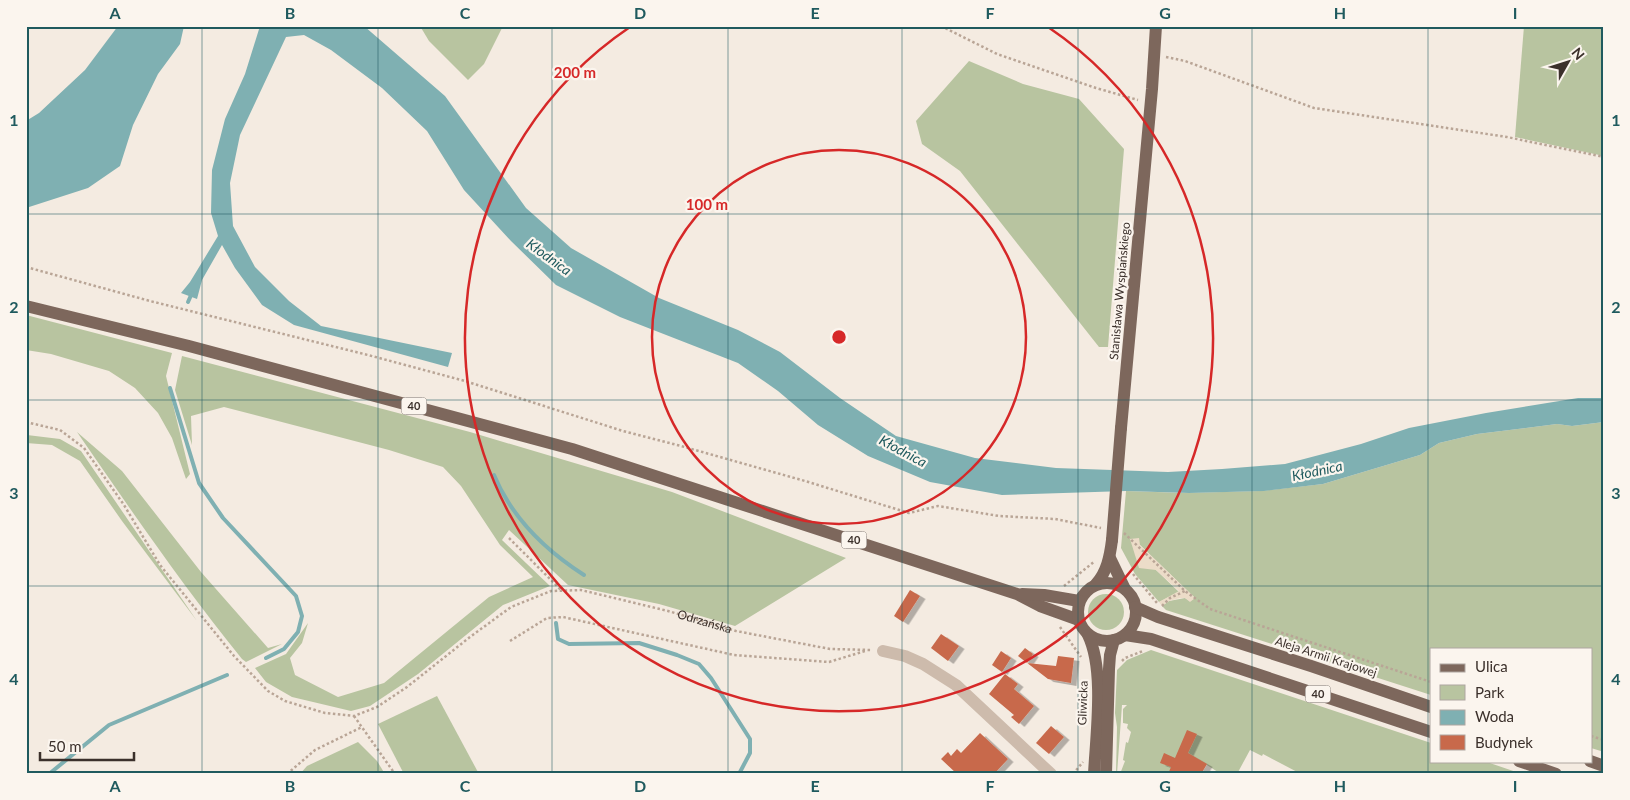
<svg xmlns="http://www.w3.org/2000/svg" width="1630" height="800" font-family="Lato,sans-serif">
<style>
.green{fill:#b8c4a0}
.plaza{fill:#ecdcc8}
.water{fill:#7fb0b2}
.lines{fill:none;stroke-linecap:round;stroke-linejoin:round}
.stream{stroke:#7fb0b2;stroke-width:4}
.building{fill:#c8694b;filter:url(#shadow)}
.path{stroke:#b9a596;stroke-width:2.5;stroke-dasharray:2.5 2.5;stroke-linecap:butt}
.minor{stroke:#cdbbac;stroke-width:12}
.major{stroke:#7d675c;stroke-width:12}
.major-bridge{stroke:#7d675c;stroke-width:12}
.grid{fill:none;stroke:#1f5a5e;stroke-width:1;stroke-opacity:0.55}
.ring{fill:none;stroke:#d62828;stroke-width:2.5}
.labels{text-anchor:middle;stroke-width:4.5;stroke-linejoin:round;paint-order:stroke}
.shield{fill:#fbf5ee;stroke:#756b66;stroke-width:1}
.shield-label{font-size:11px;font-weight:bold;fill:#3b302b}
.street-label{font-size:12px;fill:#3b302b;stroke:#fbf5ee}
.water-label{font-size:14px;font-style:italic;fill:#1f5a5e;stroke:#fbf5ee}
.centre{fill:#d62828;stroke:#fbf5ee;stroke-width:2.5}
.ring-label{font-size:15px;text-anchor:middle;font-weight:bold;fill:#d62828;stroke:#fbf5ee;stroke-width:4.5;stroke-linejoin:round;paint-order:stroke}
.neatline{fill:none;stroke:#1f5a5e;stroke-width:2}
.grid-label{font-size:16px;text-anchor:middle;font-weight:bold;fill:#1f5a5e}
</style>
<defs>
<filter id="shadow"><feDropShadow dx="5.5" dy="3" stdDeviation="0" flood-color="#0004"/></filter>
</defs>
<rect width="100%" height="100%" fill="#f4ebe1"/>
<g class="green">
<polygon points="420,26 503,26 484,64 468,80 429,41"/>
<polygon points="1524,26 1604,26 1604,156 1515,137"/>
<polygon points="969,61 1023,84 1079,99 1124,149 1108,347 1099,347 960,171 922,144 916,121"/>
<polygon points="26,315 172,353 166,376 190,474 186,479 172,438 158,413 135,388 109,371 51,354 26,350"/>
<polygon points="182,356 470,432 672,492 846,558 735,626 659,604 568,585 509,530 502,540 550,586 503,605 418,674 370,706 351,711 292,697 266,682 255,668 286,654 308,623 302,643 290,658 295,675 338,697 384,683 489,597 533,577 500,545 461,486 443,467 389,450 224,407 191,416 192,445 175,390"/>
<polygon points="1604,422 1604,752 1591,748 1591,649 1431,649 1431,695 1166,610 1162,606 1169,601 1185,598 1190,601 1195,598 1140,545 1131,539 1156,570 1179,592 1159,602 1135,574 1121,548 1126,491 1185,493 1260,491 1323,484 1420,455 1439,443 1477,434 1557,424 1572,426"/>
<path d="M77 432 122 471 201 572 268 648 282 644 246 662 242 659C183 586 130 509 77 432Z"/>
<polygon points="27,435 60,439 81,451 197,621 122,521 80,461 52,445 26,443"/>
<circle cx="1106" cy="612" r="18"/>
<polygon points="1151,650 1431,743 1431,761 1484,761 1522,774 1301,774 1263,754 1262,756 1250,750 1237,774 1221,774 1196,758 1187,774 1120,774 1125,761 1123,760 1126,742 1128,743 1131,732 1127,728 1128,724 1123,723 1123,709 1127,705 1122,705 1117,774 1116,774 1117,727 1115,713 1117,670 1127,660"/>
<polygon points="437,696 479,774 404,774 378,724"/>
<polygon points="358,742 377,761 385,774 300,774 307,766"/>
</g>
<polygon class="plaza" points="1139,538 1140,545 1195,598 1190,602 1185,598 1180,598 1169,601 1162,606 1159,602 1179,591 1156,570 1139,568 1130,539"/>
<g class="water">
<polygon points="118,26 184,26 180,44 158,74 133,125 120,166 88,188 26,208 26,121 39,113 85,70"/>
<polygon points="260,26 364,26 445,96 526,208 571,248 659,298 738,330 780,352 840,398 896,436 975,458 1056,468 1168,472 1222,469 1285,464 1361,444 1409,428 1486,413 1578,398 1604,398 1604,422 1572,426 1557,424 1477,434 1439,443 1420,455 1323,484 1264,491 1189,493 1126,491 1002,495 930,482 868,456 818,425 778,391 738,363 620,317 556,285 511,241 464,190 427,131 382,88 331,50 304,35 286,37 240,135 230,183 233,226 255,267 289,301 321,326 452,353 448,367 294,325 262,305 235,268 222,245 202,280 197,299 181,293 190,282 218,236 211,213 212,170 225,119 245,74"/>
</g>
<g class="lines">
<g class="stream">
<polyline points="188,302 192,293"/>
<polyline points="170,388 199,483 223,518 296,596 302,616 298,632 284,649 266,658"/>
<path d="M494 475C512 518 545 550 584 575"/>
<polyline points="556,623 558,639 569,644 639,643 677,655 699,664 711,678 750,739 750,753 739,774"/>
<polyline points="49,774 109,725 227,675"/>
</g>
</g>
<g class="building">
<polygon points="910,590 920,596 903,622 894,616"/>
<polygon points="941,634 959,646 948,661 931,648"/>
<polygon points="1025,648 1033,654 1027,663 1056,666 1058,656 1074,658 1071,683 1048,679 1018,656"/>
<polygon points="1001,651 1011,658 1002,672 992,665"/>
<polygon points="1005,674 1018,684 1014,689 1034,706 1019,724 1011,717 1014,715 989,694"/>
<polygon points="1051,726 1064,737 1049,754 1036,743"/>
<polygon points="1187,730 1197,734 1188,753 1207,764 1201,774 1168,774 1171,767 1160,763 1164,753 1175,758"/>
<polygon points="980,733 1008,759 994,774 957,774 941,759 948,752 951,756 957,749 961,753"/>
</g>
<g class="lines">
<g class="path">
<polyline points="941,26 997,54 1096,88 1138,100"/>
<polyline points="1166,57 1185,61 1314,108 1507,137 1604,157"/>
<polyline points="26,267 150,301 368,355 465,381 623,431 681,446 805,481 909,513 938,506 999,516 1055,519 1101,528"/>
<path id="s1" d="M26 424 30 423 60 430 84 448 124 505 160 565 234 656 268 691 285 701 325 713 354 716 377 707 407 687 470 637 511 607 551 591 581 590 668 611 736 631 830 649 871 650"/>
<polyline points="1124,533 1185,591 1210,609 1431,682"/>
<polyline points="509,538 562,591"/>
<polyline points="1133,574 1157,603"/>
<polyline points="1064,586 1095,561"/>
<polyline points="1162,606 1170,598 1185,591"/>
<polyline points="1060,627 1081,657"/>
<polyline points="510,641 547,618 563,617 734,655 829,662 865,651"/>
<polyline points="1122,661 1125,658 1143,651"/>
<polyline points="354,716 395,774"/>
<polyline points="1591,736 1604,740"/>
<polyline points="287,774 315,750 362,727"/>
<polyline points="1073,774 1083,762"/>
</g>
<polyline class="minor" points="883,651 905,656 923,664 956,685 1051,774"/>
<g class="major">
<polyline points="26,306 189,346 572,449 1017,594 1040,606 1079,620"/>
<polyline points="1121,428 1152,89 1156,26"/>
<polyline points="1110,558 1125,589"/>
<circle cx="1107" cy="612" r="29"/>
<path d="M1096 584C1107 572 1110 556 1112 540"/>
<polyline points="1022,594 1044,595 1079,601"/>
<polyline points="1135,607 1158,617 1311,666 1431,707"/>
<path d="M1088 635C1105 670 1096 734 1094 774"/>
<polyline points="1125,635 1151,639 1431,732"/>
<polyline points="1519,761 1556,774"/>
<polyline points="1590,761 1604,766"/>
<polyline points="1106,774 1109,669 1110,655 1114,640"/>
</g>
<polyline class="major-bridge" points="1112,540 1121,428"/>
</g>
<path class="grid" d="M202 26V774M378 26V774M552 26V774M728 26V774M902 26V774M1078 26V774M1252 26V774M1428 26V774M26 214H1604M26 400H1604M26 586H1604"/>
<g class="ring">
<circle cx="839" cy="337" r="187"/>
<path d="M1048 27A374 374 0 1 1 630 27"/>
</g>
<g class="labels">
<g class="shield">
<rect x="401.5" y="397.5" width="25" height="17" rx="4"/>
<rect x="841.5" y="531.5" width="25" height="17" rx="4"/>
<rect x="1305.5" y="685.5" width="25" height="17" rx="4"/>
</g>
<g class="shield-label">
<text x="414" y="410">40</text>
<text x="854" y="544">40</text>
<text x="1318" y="698">40</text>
</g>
<g class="street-label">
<text transform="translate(1120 291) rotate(-85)" y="4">Stanisława Wyspiańskiego</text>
<text dy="4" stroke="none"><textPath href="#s1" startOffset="854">Odrzańska</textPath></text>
<text transform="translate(1326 657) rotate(18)" y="4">Aleja Armii Krajowej</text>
<text transform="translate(1083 703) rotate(-88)" y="4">Gliwicka</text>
</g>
<g class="water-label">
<text transform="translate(549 257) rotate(36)" y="5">Kłodnica</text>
<text transform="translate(903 451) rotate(28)" y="5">Kłodnica</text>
<text transform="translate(1317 471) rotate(-12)" y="5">Kłodnica</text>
</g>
</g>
<circle cx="839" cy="337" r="8" class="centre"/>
<g class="ring-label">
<text x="575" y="78">200 m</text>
<text x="707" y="210">100 m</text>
</g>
<rect width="1630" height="800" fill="none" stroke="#fbf5ee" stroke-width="55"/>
<rect x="1430" y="648" width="162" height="115" fill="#fbf5ee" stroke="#aea6a0"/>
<rect x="1440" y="664" width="25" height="8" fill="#7d675c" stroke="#aea6a0"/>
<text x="1475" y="672" font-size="15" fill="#3b302b">Ulica</text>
<rect x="1440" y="685" width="25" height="15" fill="#b8c4a0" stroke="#aea6a0"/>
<text x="1475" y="698" font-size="15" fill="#3b302b">Park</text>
<rect x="1440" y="710" width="25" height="15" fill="#7fb0b2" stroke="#aea6a0"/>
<text x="1475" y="722" font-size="15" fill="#3b302b">Woda</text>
<rect x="1440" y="735" width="25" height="15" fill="#c8694b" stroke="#aea6a0"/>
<text x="1475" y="748" font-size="15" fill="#3b302b">Budynek</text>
<g transform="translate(1568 62) rotate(51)" stroke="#fbf5ee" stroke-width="4" paint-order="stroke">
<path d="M0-4L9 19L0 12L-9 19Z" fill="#3b302b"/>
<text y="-8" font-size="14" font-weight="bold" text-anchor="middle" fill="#3b302b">N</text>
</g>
<path d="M40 752v8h94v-8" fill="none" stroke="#3b302b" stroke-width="2.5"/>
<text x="48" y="752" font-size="15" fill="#3b302b" stroke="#fbf5ee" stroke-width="4" paint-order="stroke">50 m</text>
<rect x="28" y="28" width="1574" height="744" class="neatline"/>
<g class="grid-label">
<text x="115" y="19">A</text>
<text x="290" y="19">B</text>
<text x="465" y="19">C</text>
<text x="640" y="19">D</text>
<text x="815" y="19">E</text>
<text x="990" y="19">F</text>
<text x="1165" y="19">G</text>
<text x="1340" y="19">H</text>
<text x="1515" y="19">I</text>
<text x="14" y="126">1</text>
<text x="1616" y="126">1</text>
<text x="14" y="313">2</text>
<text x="1616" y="313">2</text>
<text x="14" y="499">3</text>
<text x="1616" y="499">3</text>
<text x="14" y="685">4</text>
<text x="1616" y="685">4</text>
<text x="115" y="792">A</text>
<text x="290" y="792">B</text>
<text x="465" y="792">C</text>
<text x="640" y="792">D</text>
<text x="815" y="792">E</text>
<text x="990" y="792">F</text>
<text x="1165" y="792">G</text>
<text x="1340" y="792">H</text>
<text x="1515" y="792">I</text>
</g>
</svg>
